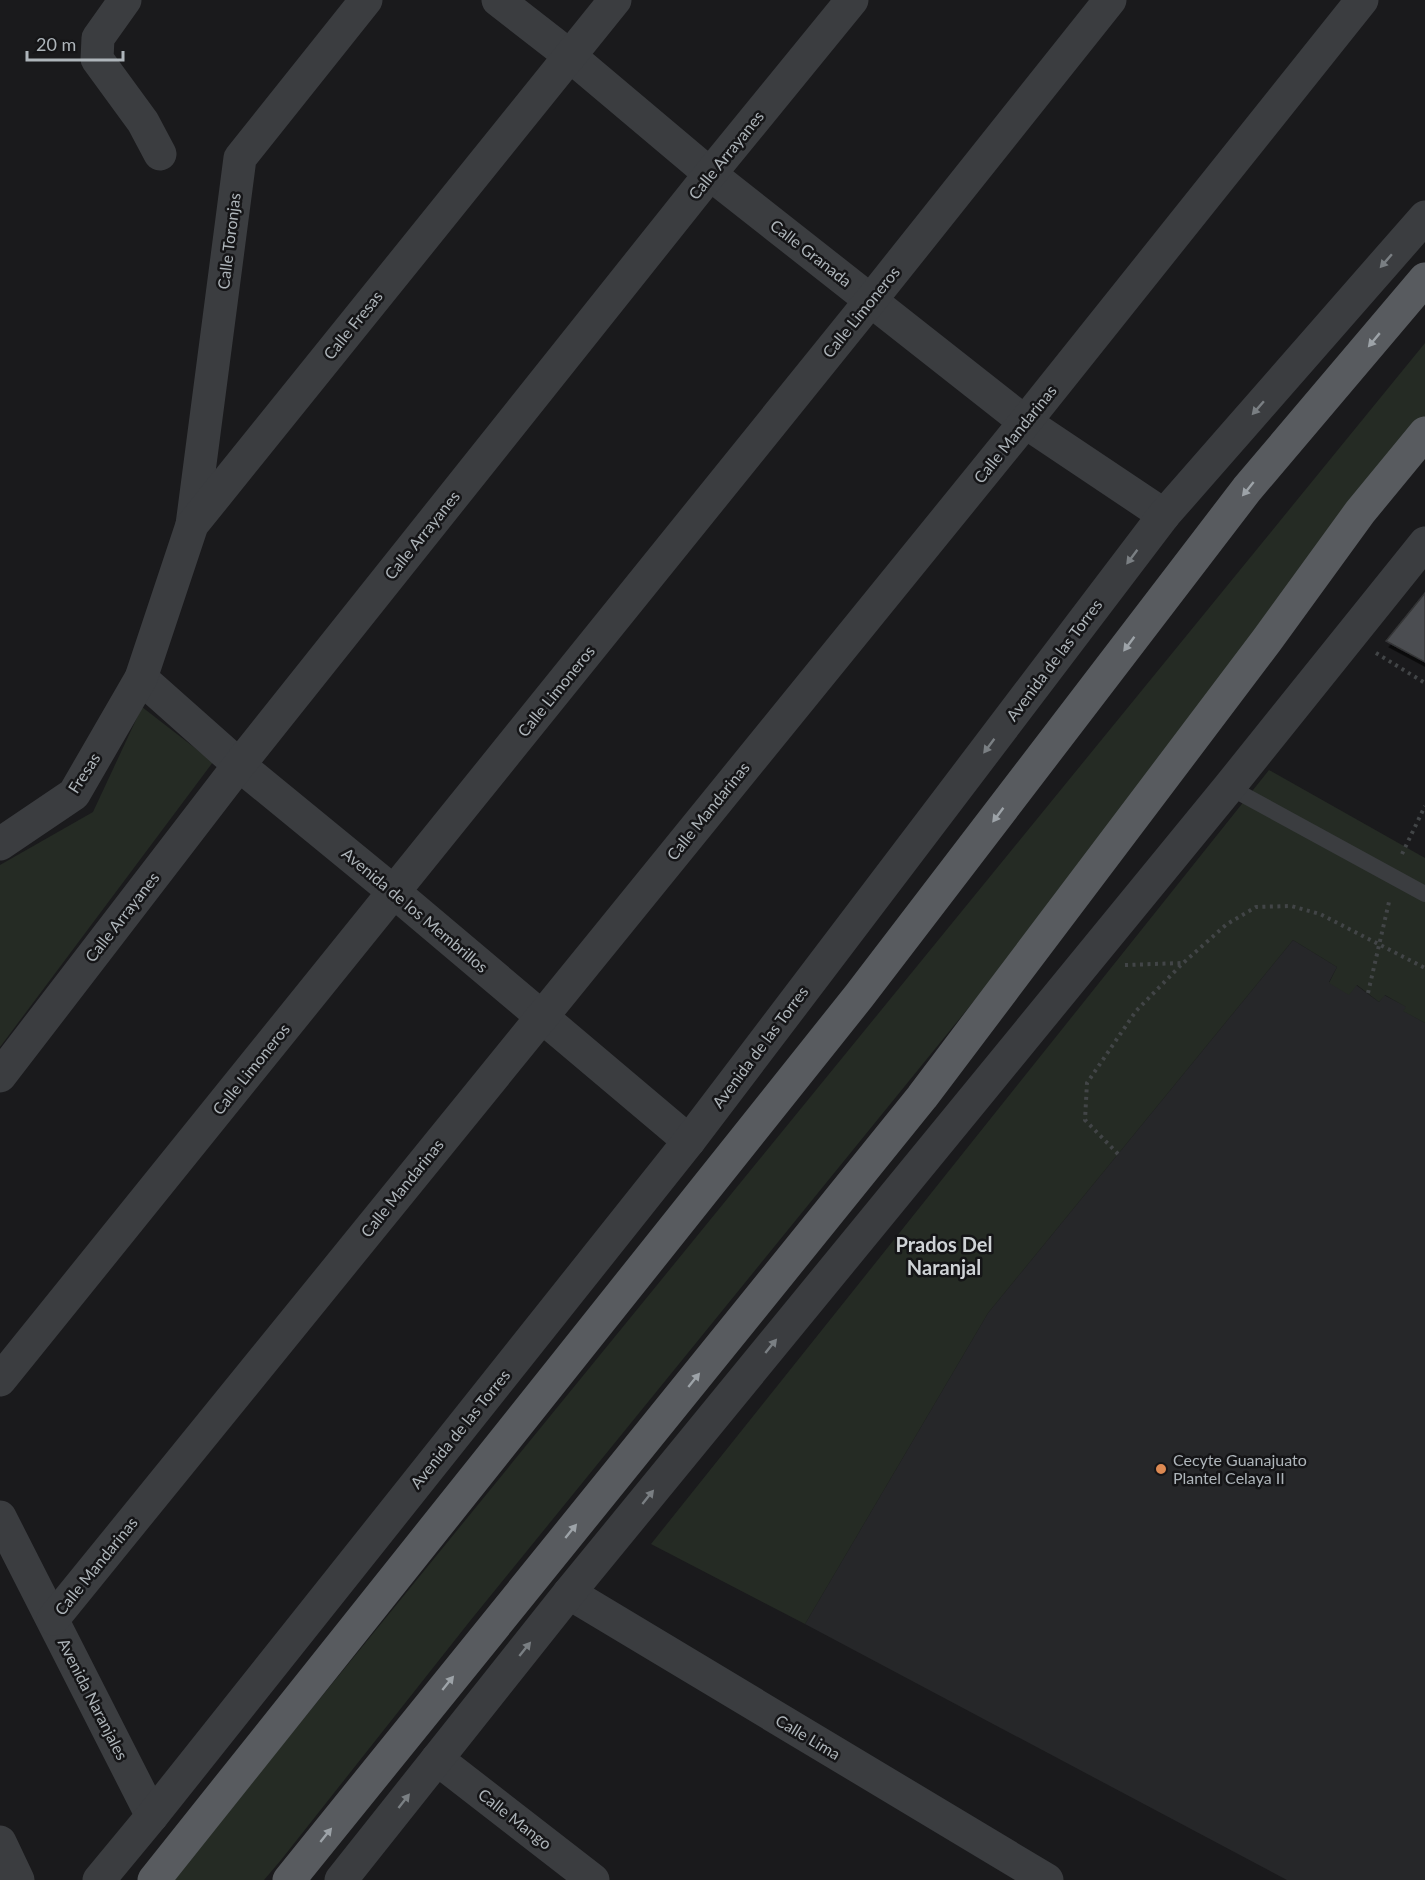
<svg xmlns="http://www.w3.org/2000/svg" width="1425" height="1880" font-family="Lato,sans-serif">
<style>
.built{fill:#262729}
.grass{fill:#252b24}
.building{fill:#4c4e51;stroke:#343537;stroke-width:1.5;filter:url(#shadow)}
.lines{fill:none;stroke-linecap:round;stroke-linejoin:round}
.path{stroke:#424547;stroke-width:4;stroke-dasharray:3 4.5;stroke-linecap:butt}
.service{stroke:#3b3d40;stroke-width:16}
.minor{stroke:#3b3d40;stroke-width:33}
.tertiary{stroke:#3b3d40;stroke-width:33}
.primary{stroke:#585b5f;stroke-width:33}
.oneway{fill:#7a7f83}
.oneway2{fill:#9da3a8}
.poi-dot{fill:#dc8952;stroke:#151517;stroke-width:2}
.labels{text-anchor:middle;stroke-width:5;stroke-linejoin:round;paint-order:stroke}
.street-label{font-size:16px;fill:#aeb5ba;stroke:#151517}
.poi-label{font-size:16px;fill:#aeb5ba;stroke:#151517;text-anchor:start}
.quarter-label{font-size:20px;font-weight:bold;fill:#cfd3d6;stroke:#151517}
</style>
<defs>
<filter id="shadow"><feDropShadow dx="3.5" dy="6" stdDeviation="0" flood-color="#0009"/></filter>
</defs>
<rect width="100%" height="100%" fill="#1a1a1c"/>
<polygon class="built" points="1293,940 1337,967 1329,982 1356,985 1379,1002 1384,995 1407,1007 1404,1011 1425,1023 1425,1880 1287,1880 805,1624 988,1313"/>
<g class="grass">
<polygon points="1425,343 1425,422 987,985 470,1621 281,1860 264,1880 172,1880"/>
<polygon points="142,707 213,762 0,1047 0,865 93,812"/>
<polygon points="1269,770 1425,858 1425,1023 1403,1011 1406,1007 1385,995 1379,1002 1357,985 1349,995 1329,983 1337,967 1293,940 988,1313 805,1624 651,1544"/>
</g>
<polygon class="building" points="1425,593 1425,662 1386,641"/>
<g class="lines">
<g class="path">
<polyline points="1376,653 1425,683"/>
<polyline points="1402,854 1425,806"/>
<polyline points="1125,965 1183,963"/>
<polyline points="1368,993 1389,902"/>
<polyline points="1118,1154 1085,1120 1087,1083 1136,1011 1183,963 1227,924 1256,907 1291,906 1320,914 1425,968"/>
</g>
<polyline class="service" points="1229,787 1425,894"/>
<g class="minor">
<polyline points="125,0 98,38 97,59 143,122 160,154"/>
<polyline points="498,0 570,56 710,174 1025,422 1164,515"/>
<polyline points="192,525 240,158 366,0"/>
<polyline points="141,678 239,765 394,892 689,1141"/>
<polyline points="0,844 74,794 141,678 192,525 615,0"/>
<polyline points="0,1076 239,765 710,174 852,0"/>
<polyline points="0,1380 871,300 1110,0"/>
<polyline points="0,1517 152,1816"/>
<polyline points="569,1593 1047,1880"/>
<polyline points="53,1619 1025,422 1362,0"/>
<polyline points="437,1759 593,1880"/>
<polyline points="0,1842 18,1880"/>
</g>
<g class="tertiary">
<polyline points="99,1880 152,1816 689,1141 1164,515 1425,217"/>
<polyline points="341,1880 569,1593 1229,787 1425,543"/>
</g>
<g class="primary">
<polyline points="154,1880 859,996 1247,489 1425,279"/>
<polyline points="289,1880 922,1097 1267,640 1360,512 1425,433"/>
</g>
</g>
<defs><path id="oneway-solid" d="M-6-.8H1V-3.2L6.5 0L1 3.2V.8H-6Z" transform="scale(1.5)"/></defs>
<g class="oneway">
<use href="#oneway-solid" transform="translate(1386 261) rotate(131)"/>
<use href="#oneway-solid" transform="translate(1258 408) rotate(131)"/>
<use href="#oneway-solid" transform="translate(1132 557) rotate(127)"/>
<use href="#oneway-solid" transform="translate(989 746) rotate(127)"/>
<use href="#oneway-solid" transform="translate(771 1346) rotate(-51)"/>
<use href="#oneway-solid" transform="translate(648 1497) rotate(-51)"/>
<use href="#oneway-solid" transform="translate(525 1649) rotate(-51)"/>
<use href="#oneway-solid" transform="translate(404 1801) rotate(-52)"/>
</g>
<g class="oneway2">
<use href="#oneway-solid" transform="translate(1374 340) rotate(130)"/>
<use href="#oneway-solid" transform="translate(1248 489) rotate(129)"/>
<use href="#oneway-solid" transform="translate(1129 644) rotate(127)"/>
<use href="#oneway-solid" transform="translate(998 815) rotate(127)"/>
<use href="#oneway-solid" transform="translate(694 1380) rotate(-51)"/>
<use href="#oneway-solid" transform="translate(571 1531) rotate(-51)"/>
<use href="#oneway-solid" transform="translate(448 1683) rotate(-51)"/>
<use href="#oneway-solid" transform="translate(326 1835) rotate(-51)"/>
</g>
<circle class="poi-dot" cx="1161" cy="1469" r="6"/>
<g class="labels">
<g class="street-label">
<text transform="translate(726 155) rotate(-51)" y="6">Calle Arrayanes</text>
<text transform="translate(229 241) rotate(-83)" y="6">Calle Toronjas</text>
<text transform="translate(811 253) rotate(38)" y="6">Calle Granada</text>
<text transform="translate(861 312) rotate(-51)" y="6">Calle Limoneros</text>
<text transform="translate(353 325) rotate(-51)" y="6">Calle Fresas</text>
<text transform="translate(1015 434) rotate(-51)" y="6">Calle Mandarinas</text>
<text transform="translate(422 535) rotate(-51)" y="6">Calle Arrayanes</text>
<text transform="translate(1054 660) rotate(-53)" y="6">Avenida de las Torres</text>
<text transform="translate(556 691) rotate(-51)" y="6">Calle Limoneros</text>
<text transform="translate(84 773) rotate(-57)" y="6">Fresas</text>
<text transform="translate(708 811) rotate(-51)" y="6">Calle Mandarinas</text>
<text transform="translate(415 910) rotate(40)" y="6">Avenida de los Membrillos</text>
<text transform="translate(122 917) rotate(-52)" y="6">Calle Arrayanes</text>
<text transform="translate(760 1047) rotate(-53)" y="6">Avenida de las Torres</text>
<text transform="translate(251 1069) rotate(-51)" y="6">Calle Limoneros</text>
<text transform="translate(402 1188) rotate(-51)" y="6">Calle Mandarinas</text>
<text transform="translate(460 1429) rotate(-51)" y="6">Avenida de las Torres</text>
<text transform="translate(96 1566) rotate(-51)" y="6">Calle Mandarinas</text>
<text transform="translate(93 1699) rotate(63)" y="6">Avenida Naranjales</text>
<text transform="translate(808 1737) rotate(31)" y="6">Calle Lima</text>
<text transform="translate(515 1819) rotate(38)" y="6">Calle Mango</text>
</g>
<g class="poi-label">
<text x="1173" y="1466">Cecyte Guanajuato<tspan x="1173" dy="18">Plantel Celaya II</tspan></text>
</g>
<g class="quarter-label">
<text x="944" y="1252">Prados Del<tspan x="944" dy="23">Naranjal</tspan></text>
</g>
</g>
<path d="M27 51v9h96v-9" fill="none" stroke="#aeb5ba" stroke-width="3"/>
<text x="36" y="51" font-size="18" fill="#aeb5ba" stroke="#151517" stroke-width="4.5" paint-order="stroke">20 m</text>
</svg>
